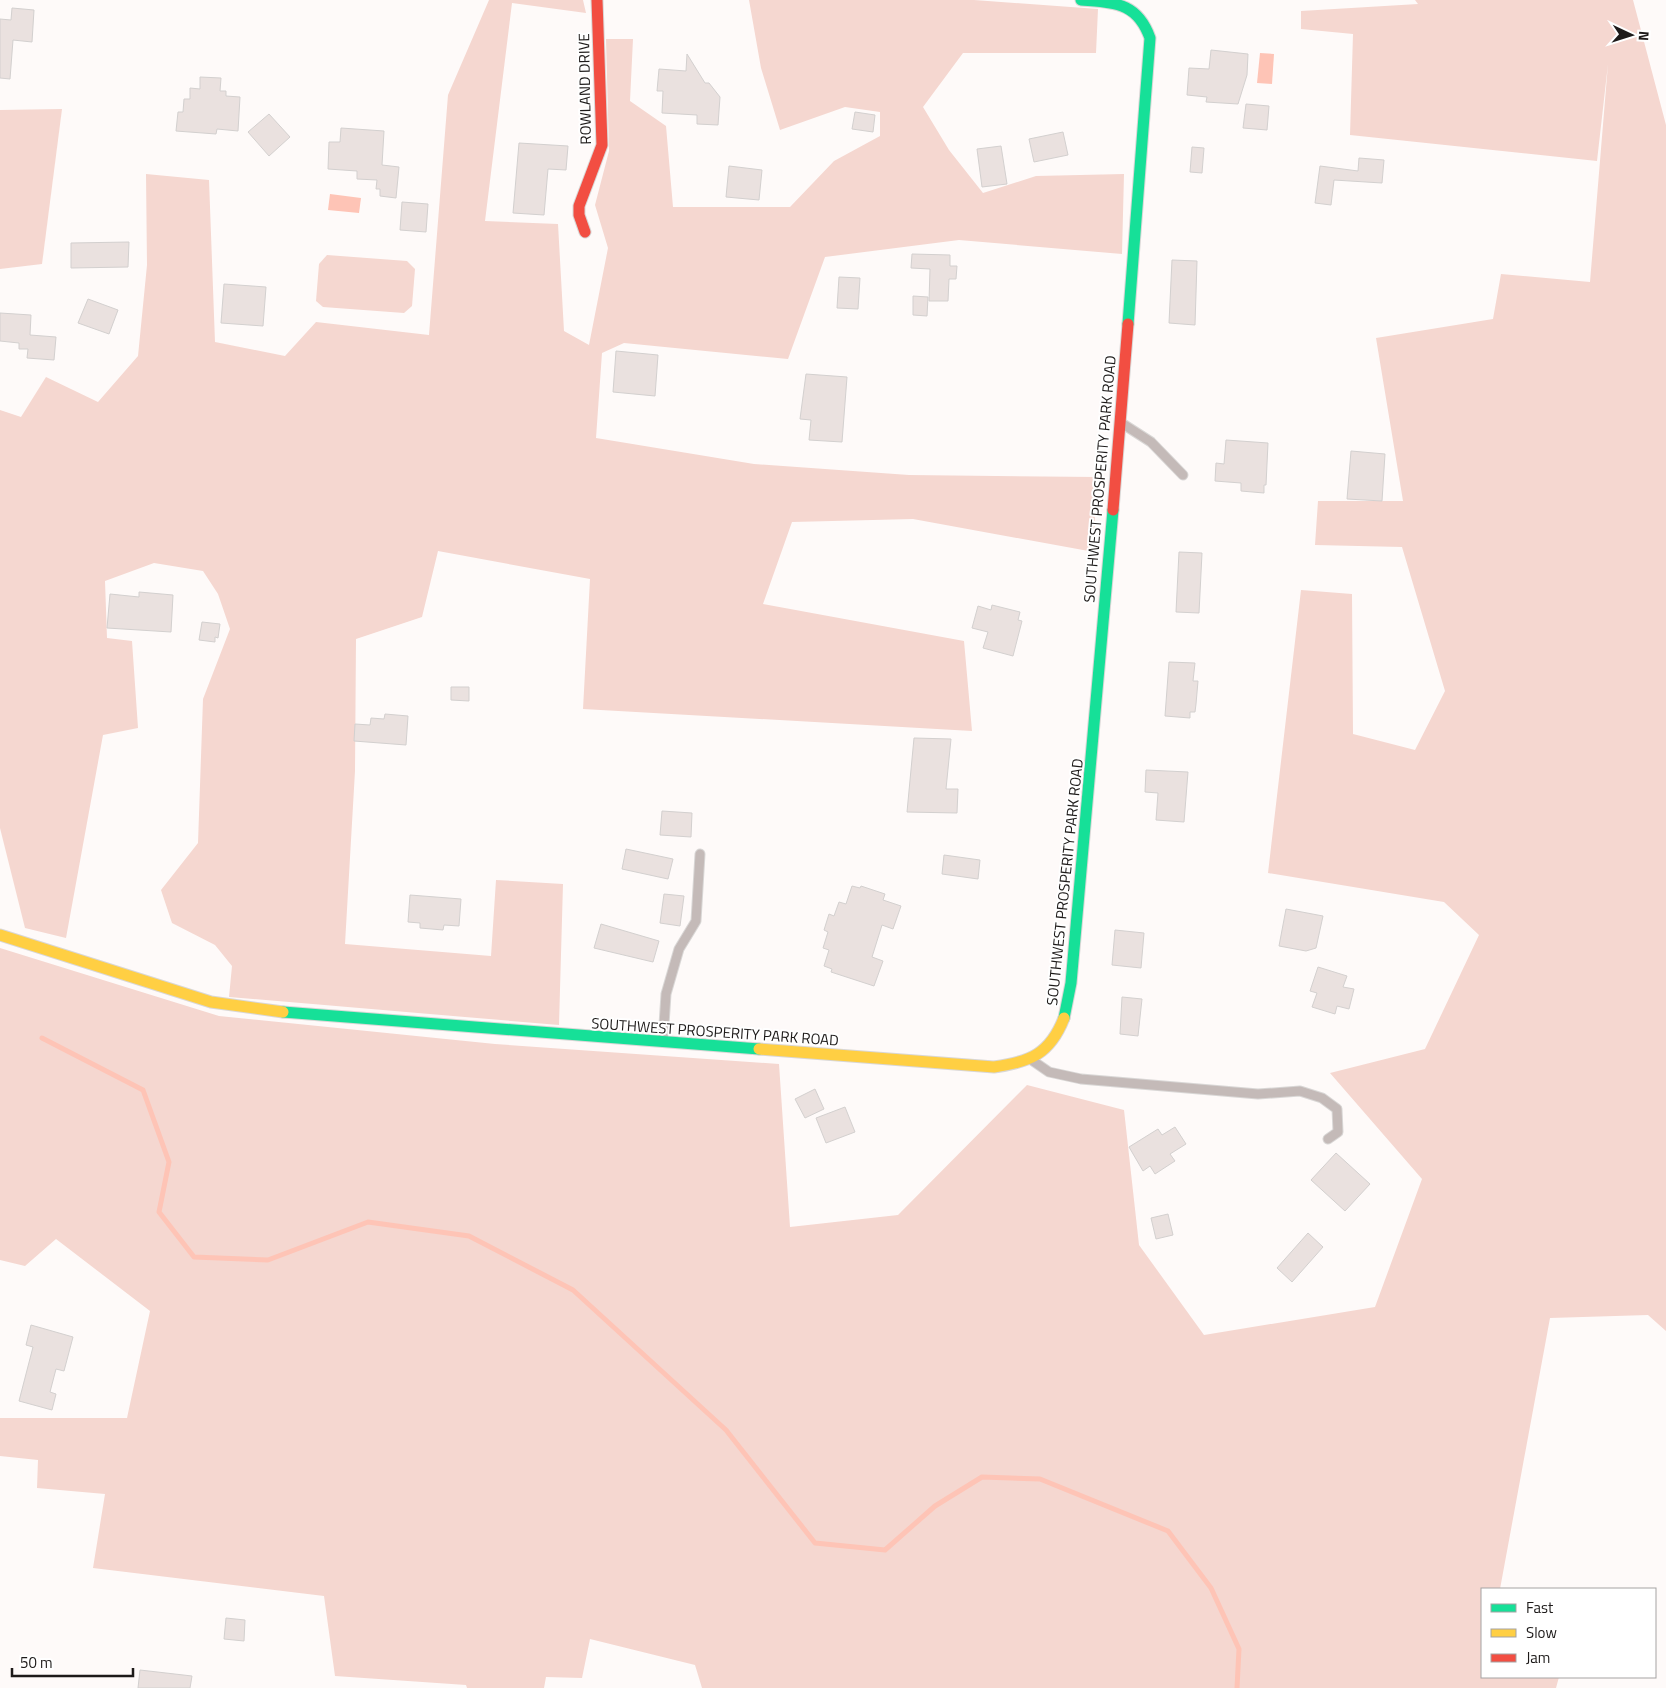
<svg xmlns="http://www.w3.org/2000/svg" width="1666" height="1688" font-family="'Titillium Web',sans-serif">
<style>
.green{fill:#f5d7d0}
.water{fill:#fec4b6}
.lines{fill:none;stroke-linecap:round;stroke-linejoin:round}
.stream{stroke:#fec4b6;stroke-width:5}
.building{fill:#eae1df;stroke:#d3d0cf}
.lane-casing{stroke:#d9d7d6;stroke-width:11}
.fast-casing{stroke:#d9d7d6;stroke-width:13}
.slow-casing{stroke:#d9d7d6;stroke-width:13}
.jam-casing{stroke:#d9d7d6;stroke-width:13}
.lane{stroke:#c4bab8;stroke-width:9}
.fast{stroke:#16e098;stroke-width:11}
.slow{stroke:#ffcf43;stroke-width:11}
.jam{stroke:#f24e42;stroke-width:11}
.labels{text-anchor:middle;stroke-width:4;stroke-linejoin:round;paint-order:stroke}
.street-label{font-size:15px;fill:#1d1a19;stroke:#fff}
</style>
<rect width="100%" height="100%" fill="#fefaf9"/>
<g class="green">
<polygon points="489,0 583,0 586,13 512,3 485,221 558,224 564,331 589,345 608,248 595,205 609,151 606,39 633,39 630,101 666,126 673,207 790,207 834,161 880,136 880,112 845,107 780,130 761,68 749,0 974,0 1098,9 1096,53 963,53 923,107 949,150 983,193 1036,176 1124,174 1122,254 959,240 825,257 788,359 624,343 602,353 596,438 754,464 909,475 1096,477 1094,552 913,519 792,522 763,604 964,641 972,731 583,709 590,579 438,551 422,617 356,639 355,771 345,944 491,956 496,880 563,884 559,1025 229,997 232,966 215,945 172,923 161,890 198,843 203,699 230,629 218,594 203,571 154,563 105,581 107,638 132,641 138,728 103,735 66,938 25,928 0,828 0,410 21,417 46,377 98,402 138,356 147,265 146,174 209,180 215,342 285,356 316,322 429,335 448,95"/>
<polygon points="1415,0 1633,0 1666,125 1666,1331 1648,1315 1550,1318 1500,1589 1482,1589 1482,1677 1559,1677 1556,1688 702,1688 695,1665 590,1639 582,1678 546,1677 544,1688 467,1688 466,1685 335,1676 324,1596 93,1568 105,1494 37,1488 38,1460 0,1456 0,1418 127,1418 150,1311 56,1239 25,1266 0,1260 0,948 219,1016 495,1044 779,1064 790,1227 898,1215 1027,1085 1124,1110 1139,1245 1204,1335 1375,1307 1422,1179 1330,1073 1425,1049 1479,935 1444,902 1268,873 1301,590 1352,594 1353,734 1415,750 1445,691 1402,547 1315,545 1318,501 1403,501 1376,338 1493,319 1501,274 1590,282 1608,64 1597,161 1350,135 1353,34 1301,29 1301,11 1418,4"/>
<polygon points="62,109 42,264 0,269 0,110"/>
<polygon points="327,255 407,261 415,269 412,306 404,313 323,307 316,301 319,264"/>
</g>
<g class="water">
<polygon points="1260,53 1274,54 1272,84 1257,83"/>
<polygon points="330,194 361,198 359,213 328,210"/>
</g>
<g class="lines">
<polyline class="stream" points="42,1038 143,1090 169,1162 159,1212 194,1257 268,1260 368,1222 469,1236 573,1290 726,1430 815,1543 885,1550 935,1506 982,1477 1040,1479 1168,1531 1211,1588 1239,1649 1237,1688"/>
</g>
<g class="building">
<polygon points="12,8 34,10 32,42 13,40 10,79 0,78 0,19 11,20"/>
<polygon points="1211,50 1248,54 1247,75 1238,104 1206,102 1207,97 1187,95 1189,68 1209,69"/>
<polygon points="687,54 705,83 709,83 720,97 718,125 697,124 697,115 662,113 663,91 657,91 659,69 686,71"/>
<polygon points="200,77 221,78 220,91 226,91 226,96 240,97 238,131 217,129 216,134 176,131 178,112 183,112 184,99 190,99 190,88 200,89"/>
<polygon points="1246,104 1269,106 1267,130 1243,128"/>
<polygon points="855,112 875,115 873,132 852,129"/>
<polygon points="269,114 290,137 269,156 248,132"/>
<polygon points="341,128 384,131 382,165 399,167 396,198 380,196 380,189 376,189 377,180 357,179 357,171 328,169 329,142 340,142"/>
<polygon points="1063,132 1068,155 1034,162 1029,139"/>
<polygon points="519,143 568,146 566,170 548,169 544,215 513,213"/>
<polygon points="1001,146 1007,184 982,187 977,149"/>
<polygon points="1192,147 1204,148 1202,173 1190,172"/>
<polygon points="1359,158 1384,160 1382,183 1334,180 1331,205 1315,203 1320,166 1358,171"/>
<polygon points="729,166 762,170 759,200 726,197"/>
<polygon points="402,202 428,204 426,232 400,230"/>
<polygon points="129,242 128,267 71,268 71,243"/>
<polygon points="912,254 950,255 950,266 957,266 956,279 949,279 948,301 929,301 930,269 911,268"/>
<polygon points="1172,260 1197,261 1195,325 1169,323"/>
<polygon points="839,277 860,278 858,309 837,308"/>
<polygon points="224,284 266,287 263,326 221,323"/>
<polygon points="913,296 928,297 927,316 913,315"/>
<polygon points="88,299 118,310 109,334 78,323"/>
<polygon points="0,313 31,315 30,335 56,337 54,360 27,358 28,349 19,349 19,343 0,341"/>
<polygon points="616,351 658,355 655,396 613,392"/>
<polygon points="806,374 847,377 842,442 809,440 811,420 800,419"/>
<polygon points="1226,440 1268,443 1266,485 1264,485 1264,493 1241,491 1241,483 1215,481 1216,463 1224,464"/>
<polygon points="1351,451 1385,454 1382,501 1347,499"/>
<polygon points="1179,552 1202,553 1199,613 1176,612"/>
<polygon points="139,592 173,595 171,632 107,628 110,594 139,597"/>
<polygon points="992,605 1020,612 1018,620 1022,621 1013,656 983,648 988,632 972,628 978,606 991,610"/>
<polygon points="202,622 220,624 218,638 215,637 215,642 199,640"/>
<polygon points="1169,662 1195,663 1193,681 1198,681 1196,704 1195,712 1190,712 1190,718 1165,716"/>
<polygon points="451,687 469,687 469,701 451,700"/>
<polygon points="385,714 408,716 406,745 354,741 355,724 370,725 371,718 384,719"/>
<polygon points="914,738 951,739 946,789 958,789 957,813 907,812"/>
<polygon points="1146,770 1188,772 1184,822 1156,820 1158,793 1145,792"/>
<polygon points="662,811 692,813 691,837 660,835"/>
<polygon points="626,849 673,859 668,879 622,869"/>
<polygon points="944,855 980,860 978,879 942,874"/>
<polygon points="852,886 860,888 861,886 885,894 883,900 901,906 893,929 882,925 872,957 883,961 874,986 831,972 832,969 824,966 829,950 823,948 828,932 824,930 829,914 834,916 839,902 846,904"/>
<polygon points="664,894 684,896 680,926 660,923"/>
<polygon points="410,895 461,899 459,926 444,925 443,930 420,928 420,923 408,922"/>
<polygon points="1286,909 1323,916 1316,948 1306,951 1279,946"/>
<polygon points="601,924 659,941 653,962 594,948"/>
<polygon points="1115,930 1144,933 1141,968 1112,965"/>
<polygon points="1318,967 1347,976 1343,987 1354,989 1349,1009 1337,1006 1335,1014 1312,1007 1317,993 1310,991"/>
<polygon points="1122,997 1142,999 1138,1036 1120,1034"/>
<polygon points="815,1089 824,1109 805,1118 795,1099"/>
<polygon points="845,1107 855,1132 826,1143 816,1118"/>
<polygon points="1175,1127 1186,1144 1170,1154 1175,1161 1155,1174 1150,1166 1143,1171 1129,1147 1158,1129 1162,1135"/>
<polygon points="1336,1153 1370,1184 1345,1211 1311,1180"/>
<polygon points="1168,1214 1173,1235 1156,1239 1151,1218"/>
<polygon points="1308,1233 1323,1247 1292,1282 1277,1268"/>
<polygon points="31,1325 73,1337 64,1371 56,1369 50,1392 56,1394 52,1410 19,1401 33,1347 26,1345"/>
<polygon points="226,1618 245,1620 244,1641 224,1639"/>
<polygon points="140,1670 192,1676 190,1688 138,1688"/>
</g>
<g class="lines">
<g class="lane-casing">
<g id="lane">
<polyline points="1123,424 1151,442 1183,475"/>
<polyline points="663,1040 666,994 679,949 696,921 700,854"/>
<polyline points="1033,1061 1049,1072 1081,1079 1258,1094 1300,1091 1322,1098 1337,1109 1338,1132 1328,1139"/>
</g>
</g>
<g class="fast-casing">
<g id="fast">
<path d="M1081 0C1115 3 1137 2 1150 38L1128 324"/>
<polyline points="283,1012 759,1049"/>
<polyline points="1064,1018 1071,983 1113,510"/>
</g>
</g>
<g class="slow-casing">
<g id="slow">
<polyline points="0,935 211,1002 283,1012"/>
<path d="M759 1049 994 1067C1030 1062 1050 1054 1064 1018"/>
</g>
</g>
<g class="jam-casing">
<g id="jam">
<polyline points="585,232 579,215 579,206 602,145 597,0"/>
<polyline points="1113,510 1128,324"/>
</g>
</g>
<use href="#lane" class="lane"/>
<use href="#fast" class="fast"/>
<use href="#slow" class="slow"/>
<use href="#jam" class="jam"/>
</g>
<g class="labels">
<g class="street-label">
<text transform="translate(585 89) rotate(-91)" y="5">ROWLAND DRIVE</text>
<text transform="translate(1100 479) rotate(-85)" y="5">SOUTHWEST PROSPERITY PARK ROAD</text>
<text transform="translate(1065 882) rotate(-84)" y="5">SOUTHWEST PROSPERITY PARK ROAD</text>
<text transform="translate(715 1032) rotate(4)" y="5">SOUTHWEST PROSPERITY PARK ROAD</text>
</g>
</g>
<rect x="1481" y="1588" width="175" height="90" fill="#ffffff" stroke="#a5a3a3"/>
<rect x="1491" y="1604" width="25" height="8" fill="#16e098" stroke="#a5a3a3"/>
<text x="1526" y="1613" font-size="15" fill="#1d1a19">Fast</text>
<rect x="1491" y="1629" width="25" height="8" fill="#ffcf43" stroke="#a5a3a3"/>
<text x="1526" y="1638" font-size="15" fill="#1d1a19">Slow</text>
<rect x="1491" y="1654" width="25" height="8" fill="#f24e42" stroke="#a5a3a3"/>
<text x="1526" y="1663" font-size="15" fill="#1d1a19">Jam</text>
<g transform="translate(1631 35) rotate(94)" stroke="#ffffff" stroke-width="4" paint-order="stroke">
<path d="M0-4L9 19L0 12L-9 19Z" fill="#1d1a19"/>
<text y="-8" font-size="14" font-weight="bold" text-anchor="middle" fill="#1d1a19">N</text>
</g>
<path d="M12 1668v8h121v-8" fill="none" stroke="#1d1a19" stroke-width="2.5"/>
<text x="20" y="1668" font-size="15" fill="#1d1a19" stroke="#ffffff" stroke-width="4" paint-order="stroke">50 m</text>
</svg>
